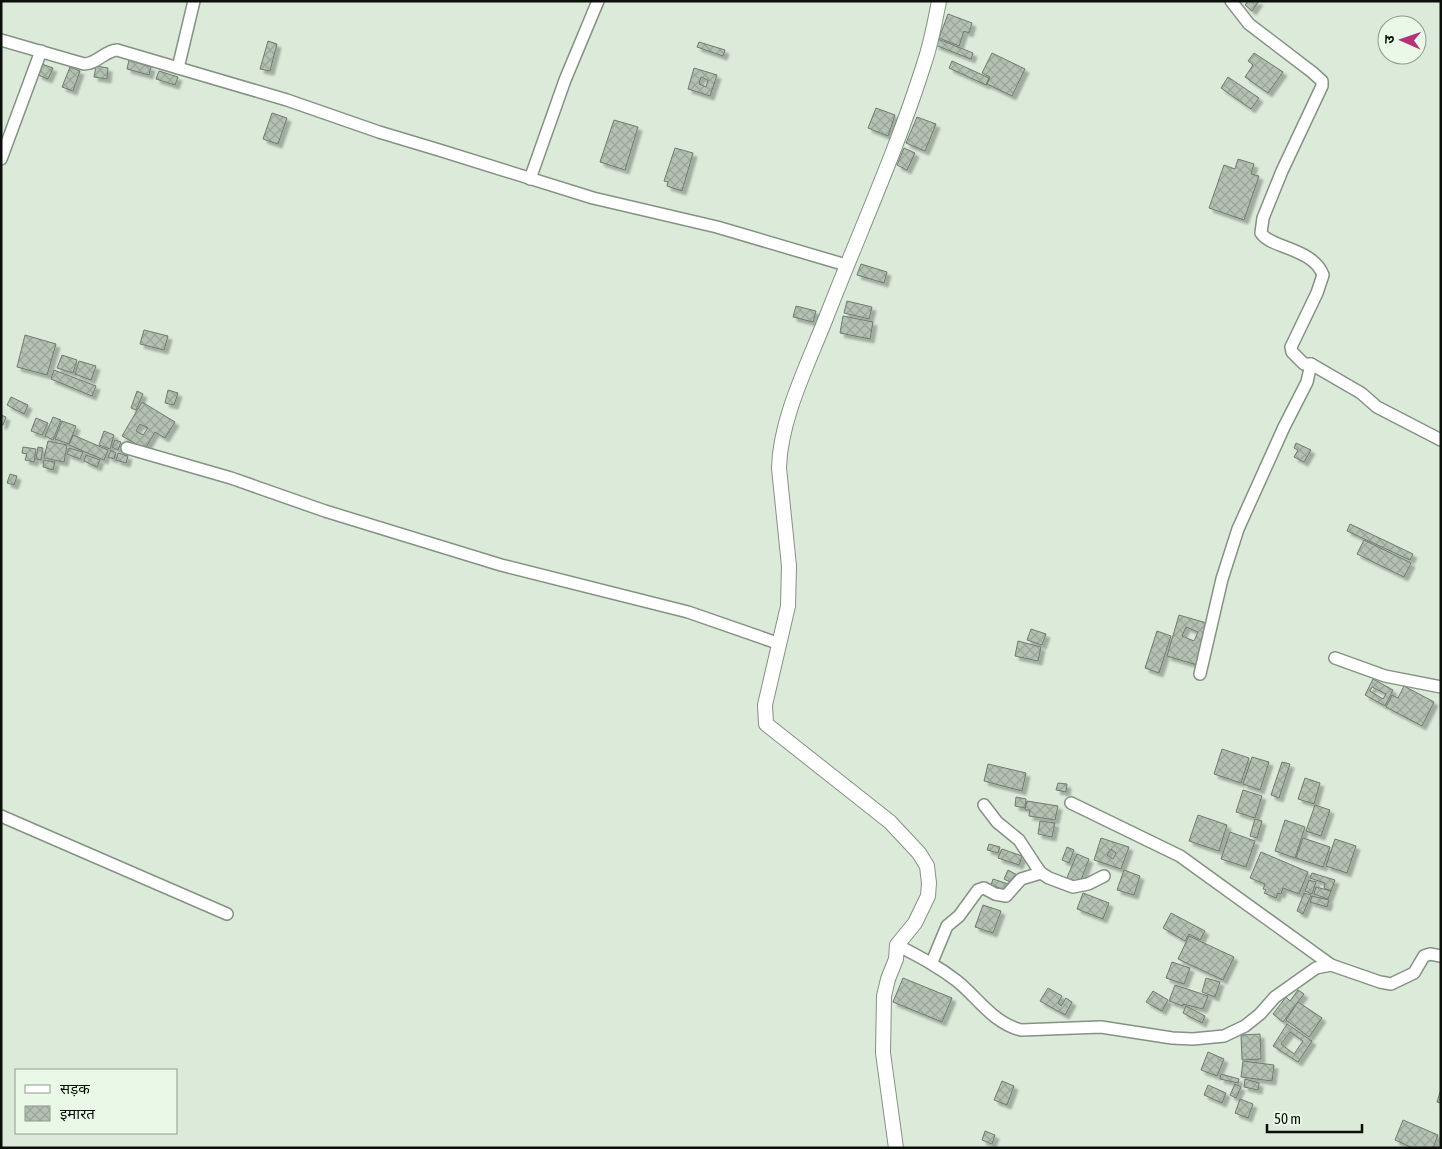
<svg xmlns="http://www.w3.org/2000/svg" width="1442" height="1149" font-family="'Asap Condensed','Noto Sans Devanagari',sans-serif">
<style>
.building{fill:url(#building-cross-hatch);stroke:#6e7b6d;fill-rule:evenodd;filter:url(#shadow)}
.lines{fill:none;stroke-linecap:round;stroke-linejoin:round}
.minor-casing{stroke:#849283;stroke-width:14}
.tertiary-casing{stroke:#849283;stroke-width:16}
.minor{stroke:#fff;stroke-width:11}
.tertiary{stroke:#fff;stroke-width:14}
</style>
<defs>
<pattern id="building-cross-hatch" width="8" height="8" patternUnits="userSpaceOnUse" patternTransform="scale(1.25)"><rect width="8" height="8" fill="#b3c1b2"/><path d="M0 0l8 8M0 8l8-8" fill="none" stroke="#99a598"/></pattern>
<filter id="shadow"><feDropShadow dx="4" dy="4" stdDeviation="1" flood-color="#0004"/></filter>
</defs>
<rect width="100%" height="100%" fill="#dceada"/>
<g class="building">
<polygon points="1248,1 1259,1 1252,11 1245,5"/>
<polygon points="948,14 972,23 969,33 964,31 959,46 939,38"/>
<polygon points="938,39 973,53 971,59 935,45"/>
<polygon points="268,41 277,44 270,71 260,69"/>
<polygon points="699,42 725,50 723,56 697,47"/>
<polygon points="992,53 1025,69 1012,96 987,84 990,77 982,73"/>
<polygon points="1254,53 1283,72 1268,93 1245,77 1253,65 1248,61"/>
<polygon points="129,60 151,67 149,75 127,69"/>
<polygon points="952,61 989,78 986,85 949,68"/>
<polygon points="42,64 53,68 48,79 38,75"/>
<polygon points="96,66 108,68 107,79 94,77"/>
<polygon points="70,67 80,71 73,91 62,87"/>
<path d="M694 68 717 75 710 96 688 89ZM701 77 708 80 706 87 699 84Z"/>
<polygon points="159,71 178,77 175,85 156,79"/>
<polygon points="1228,77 1259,98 1251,109 1221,88"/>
<polygon points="876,108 895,115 888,136 868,128"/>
<polygon points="272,113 287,118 278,144 263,139"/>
<polygon points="917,117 936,124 925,151 906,143"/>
<polygon points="614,120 638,127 625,170 600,162"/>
<polygon points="675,148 693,153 682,191 667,186 668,182 664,181"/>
<polygon points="904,148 915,153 907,170 897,165"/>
<polygon points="1238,159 1254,164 1251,174 1259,176 1244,220 1209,208 1224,165 1235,169"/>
<polygon points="861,264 887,272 884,283 857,275"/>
<polygon points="847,301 872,307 869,319 844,313"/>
<polygon points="796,306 816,311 813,322 793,317"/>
<polygon points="843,316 873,322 870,339 840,333"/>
<polygon points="144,330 168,336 164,350 140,344"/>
<polygon points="25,335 56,344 47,375 17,367"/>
<polygon points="62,355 77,360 73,373 57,368"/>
<polygon points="79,361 96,366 91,380 75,374"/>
<polygon points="54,370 96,386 92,396 51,379"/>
<polygon points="168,390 178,393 174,405 165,403"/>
<polygon points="137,391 143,394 136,410 131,408"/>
<polygon points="11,397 28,405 24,414 7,405"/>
<path d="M142 402 175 422 165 438 155 432 145 449 122 436ZM140 424 148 428 143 435 136 431Z"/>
<polygon points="1,415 6,417 3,425 1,425"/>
<polygon points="53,417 61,420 53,440 45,436"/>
<polygon points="36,418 48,423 42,435 31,431"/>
<polygon points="62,421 76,426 69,444 55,439"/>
<polygon points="104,431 114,435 110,449 99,445"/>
<polygon points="73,435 108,450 104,460 69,445"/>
<polygon points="115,440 121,442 118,450 112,447"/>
<polygon points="48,441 67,445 64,462 44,458"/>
<polygon points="1296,443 1311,450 1304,462 1294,457 1298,450 1294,448"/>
<polygon points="23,447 36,449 34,462 25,460 27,454 22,453"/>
<polygon points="38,447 43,448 41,460 36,459"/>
<polygon points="69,448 83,452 80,459 67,454"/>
<polygon points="111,450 116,453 114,459 108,457"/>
<polygon points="118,453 128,456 126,463 116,460"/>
<polygon points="86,455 100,460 97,467 84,461"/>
<polygon points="44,460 55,462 53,470 43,467"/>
<polygon points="10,474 17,476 14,485 7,483"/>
<polygon points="1350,524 1413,554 1410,560 1347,531"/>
<polygon points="1364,540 1411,563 1404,577 1357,554"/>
<path d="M1179 615 1210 624 1197 665 1167 656ZM1186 627 1198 632 1194 641 1182 636Z"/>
<polygon points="1031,629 1046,634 1042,645 1027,640"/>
<polygon points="1157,631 1171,636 1159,673 1145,668"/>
<polygon points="1018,641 1041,647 1038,661 1015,656"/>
<path d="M1373 679 1393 690 1385 706 1365 695ZM1372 687 1386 694 1383 699 1370 691Z"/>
<polygon points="1404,686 1434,702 1422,726 1386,707 1392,695 1398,698"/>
<polygon points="1222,749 1249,758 1241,783 1214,774"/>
<polygon points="1252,757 1269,762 1260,790 1243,784"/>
<polygon points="1282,762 1290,764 1279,798 1271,795"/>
<polygon points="988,764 1026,773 1022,791 984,781"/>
<polygon points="1305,778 1320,783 1314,804 1298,799"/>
<polygon points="1058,783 1067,784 1066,792 1056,790"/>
<polygon points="1243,790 1262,796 1255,818 1236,812"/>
<polygon points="1016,797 1026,799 1025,808 1015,806"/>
<polygon points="1027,801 1058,806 1055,820 1029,816 1030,810 1025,810"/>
<polygon points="1315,805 1330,810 1321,836 1306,831"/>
<polygon points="1198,815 1227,825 1219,851 1189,841"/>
<polygon points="1255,819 1262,821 1257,838 1250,836"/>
<polygon points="1285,820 1305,827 1295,858 1275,851"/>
<polygon points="1040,821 1055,823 1052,837 1038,834"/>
<polygon points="1230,832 1255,841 1246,867 1221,859"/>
<path d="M1101 838 1129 847 1121 869 1094 860ZM1111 849 1116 853 1113 859 1107 855Z"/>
<polygon points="1303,838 1330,847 1323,867 1296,858"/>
<polygon points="1335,839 1356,846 1347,873 1326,866"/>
<polygon points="989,844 1000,847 998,853 987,850"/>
<polygon points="1067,847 1074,850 1069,863 1062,860"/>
<polygon points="1002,849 1022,856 1019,865 998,858"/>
<polygon points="1261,852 1308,872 1299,894 1283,888 1281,894 1278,893 1276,898 1264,893 1266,890 1263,889 1265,884 1250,878"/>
<polygon points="1077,854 1089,859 1079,885 1066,880"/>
<polygon points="1008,870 1017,875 1012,883 1004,879"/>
<polygon points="1124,870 1140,876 1134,895 1117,890"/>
<polygon points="1312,873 1335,880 1331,891 1324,888 1325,883 1310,878"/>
<polygon points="993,879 1011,885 1008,891 991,885"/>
<polygon points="1309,880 1316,882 1312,894 1305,891"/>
<polygon points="1316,887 1331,891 1328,899 1314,894"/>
<polygon points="1083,893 1109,903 1103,919 1077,909"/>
<polygon points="1304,893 1311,895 1303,914 1297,911"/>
<polygon points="1312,896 1329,900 1327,907 1310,902"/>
<polygon points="983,905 1001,911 993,933 975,927"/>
<polygon points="1171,913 1205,931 1200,940 1189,934 1185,941 1163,928"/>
<polygon points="1189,936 1234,957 1223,980 1178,959"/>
<polygon points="1172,962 1190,968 1184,984 1166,978"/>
<polygon points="903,978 952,998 942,1022 893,1002"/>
<polygon points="1206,978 1220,982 1215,997 1202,992"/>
<polygon points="1175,985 1208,996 1203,1009 1183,1004 1183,1006 1169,1001"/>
<polygon points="1048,988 1062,996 1058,1003 1061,1006 1066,998 1072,1002 1065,1015 1040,1001"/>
<polygon points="1298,990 1304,994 1283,1022 1273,1014 1286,997 1290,1001"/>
<polygon points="1153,991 1168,1000 1162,1011 1146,1002"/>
<polygon points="1298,1002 1322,1018 1309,1037 1286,1020"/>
<polygon points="1186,1006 1205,1016 1202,1023 1183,1013"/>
<path d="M1287 1024 1312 1041 1298 1062 1273 1046ZM1290 1032 1303 1041 1294 1054 1281 1044Z"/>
<polygon points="1260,1034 1261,1059 1242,1060 1241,1035"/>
<polygon points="1208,1052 1224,1059 1217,1076 1201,1070"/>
<polygon points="1243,1061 1274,1065 1272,1081 1241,1077"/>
<polygon points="1221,1074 1239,1079 1238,1083 1220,1079"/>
<polygon points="1245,1079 1259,1083 1258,1090 1244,1087"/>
<polygon points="1002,1081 1014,1086 1007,1105 994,1100"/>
<polygon points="1235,1084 1241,1087 1236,1098 1230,1095"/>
<polygon points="1208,1085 1226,1093 1222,1103 1204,1095"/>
<polygon points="1441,1089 1441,1103 1437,1102"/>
<polygon points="1240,1099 1253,1104 1248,1118 1235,1113"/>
<polygon points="1403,1120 1438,1135 1433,1148 1413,1148 1395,1140"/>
<polygon points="985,1131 995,1135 992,1144 982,1140"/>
</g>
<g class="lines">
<g class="minor-casing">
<g id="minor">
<path d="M1 40 84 64C97 64 104 51 117 50L287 100 379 132 439 150 593 198 717 227 846 265"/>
<polyline points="178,68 194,1"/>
<polyline points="1,159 41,51"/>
<polyline points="530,179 565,80 598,1"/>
<polyline points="1311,364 1361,393 1377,407 1441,440"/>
<polyline points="127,448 231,478 325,511 501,565 688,612 780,644"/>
<polyline points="1335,658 1385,676 1441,687"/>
<path d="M1200 674 1222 579 1238 529 1284 427 1307 382 1311 364H1304L1292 352 1291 347 1317 293 1323 275C1313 248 1270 248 1261 233L1263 218 1282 171 1322 86V81L1312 72 1249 24 1231 1"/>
<polyline points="1071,803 1180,856 1331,965"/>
<polyline points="984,805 997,822 1019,840 1036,866 1041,873 1049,878 1073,887 1088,884 1104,876"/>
<polyline points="1,816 227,914"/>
<path d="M897 945C918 956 938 966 957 981 978 998 993 1023 1021 1030L1101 1027 1172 1038 1193 1039 1224 1036 1245 1026 1260 1014 1275 997 1316 968 1331 965 1380 982 1391 984 1414 973 1424 956 1430 954 1441 956"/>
<polyline points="932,962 947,926 959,916 978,890 984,888 995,894 1006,896 1021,879 1041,873"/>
</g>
</g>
<g class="tertiary-casing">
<path id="tertiary" d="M896 1148 883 1053 884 996 888 979 896 959 897 945 915 923 928 896 929 883 927 866 919 853 890 822 766 724 765 705 788 606 789 566 779 468C780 419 808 364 826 318 859 233 897 150 924 64 931 44 935 22 939 1"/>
</g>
<use href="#minor" class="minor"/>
<use href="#tertiary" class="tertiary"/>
</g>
<rect width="1442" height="1149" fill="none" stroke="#0b0f0a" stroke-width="5"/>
<rect x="15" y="1069" width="162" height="65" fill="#e9f8e7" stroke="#909b8f"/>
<rect x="25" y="1085" width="25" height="8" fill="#ffffff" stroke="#909b8f"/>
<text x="60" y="1094" font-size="15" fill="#0b0f0a">सड़क</text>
<rect x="25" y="1106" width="25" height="15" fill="url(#building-cross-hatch)" stroke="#909b8f"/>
<text x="60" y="1119" font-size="15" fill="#0b0f0a">इमारत</text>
<g transform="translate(1402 40) rotate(272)"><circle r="24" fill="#e9f8e7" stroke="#909b8f"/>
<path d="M0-4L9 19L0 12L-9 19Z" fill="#b53178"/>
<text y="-8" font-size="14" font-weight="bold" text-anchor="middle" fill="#0b0f0a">उ</text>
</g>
<path d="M1267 1124v8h95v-8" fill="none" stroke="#0b0f0a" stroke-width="2.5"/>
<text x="1274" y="1124" font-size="15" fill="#0b0f0a" stroke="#e9f8e7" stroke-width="4" paint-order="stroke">50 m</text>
</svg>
